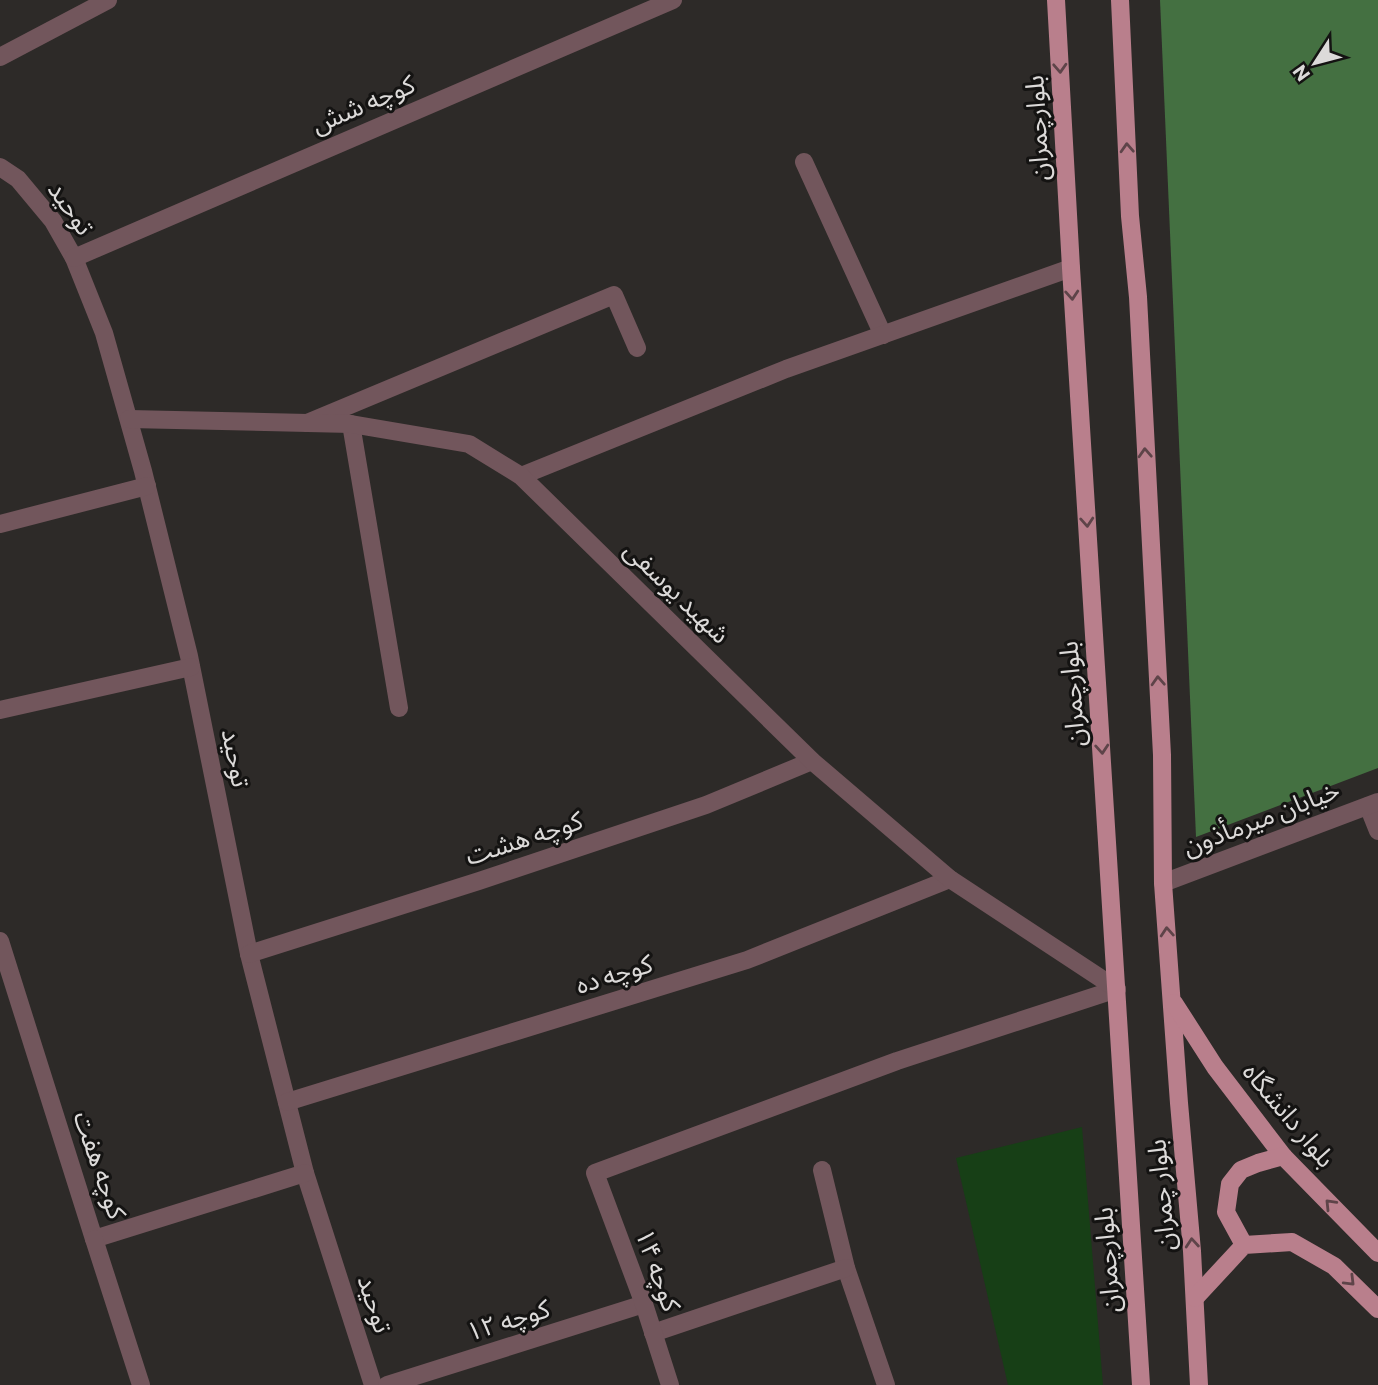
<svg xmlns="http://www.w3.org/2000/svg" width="1378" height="1385" font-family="Commissioner,'Noto Sans Arabic',sans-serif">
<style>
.green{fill:#173f16}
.forest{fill:#447041}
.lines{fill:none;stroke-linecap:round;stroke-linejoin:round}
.minor{stroke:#72565c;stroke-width:18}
.tertiary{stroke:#72565c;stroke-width:18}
.primary{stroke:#b97f8c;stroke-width:18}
.oneway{stroke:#5e4449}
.labels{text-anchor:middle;stroke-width:6;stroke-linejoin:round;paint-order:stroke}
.street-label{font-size:26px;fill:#dcdad9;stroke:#141312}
</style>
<rect width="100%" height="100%" fill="#2d2a28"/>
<polygon class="green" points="1082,1127 1103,1385 1008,1385 956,1158"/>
<polygon class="forest" points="1160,0 1378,0 1378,768 1196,837"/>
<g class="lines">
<g class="minor">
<polyline points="0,57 108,0"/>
<polyline points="804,162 883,335"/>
<polyline points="0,167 18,179 53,221 74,258 104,333 143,471 189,656 249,954 305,1173 373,1385"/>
<polyline points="74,258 673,0"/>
<polyline points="307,423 614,295 637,348"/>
<polyline points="351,424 399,708"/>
<polyline points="521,476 786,369 1071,268"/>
<polyline points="0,524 147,486"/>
<polyline points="0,710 191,667"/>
<polyline points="1368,806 1378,831"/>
<polyline points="1163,883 1378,802"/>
<polyline points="0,941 94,1239 305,1173"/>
<polyline points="249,954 479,881 706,805 812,761"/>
<polyline points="287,1102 747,960 950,879"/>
<polyline points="822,1170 846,1268 886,1385"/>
<polyline points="94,1239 141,1385"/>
<polyline points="653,1333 846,1268"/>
<polyline points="387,1385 644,1304"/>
<polyline points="670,1385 644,1304 595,1173 897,1061 1117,989"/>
</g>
<polyline class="tertiary" points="129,419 351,424 469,444 521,476 812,761 950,879 1117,989"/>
<g class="primary">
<polyline points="1056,0 1071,268 1141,1385"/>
<polyline points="1120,0 1130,216 1138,297 1162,755 1163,883 1179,1103 1192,1251 1199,1385"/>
<polyline points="1174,1003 1215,1067 1283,1156 1378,1253"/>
<polyline points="1244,1245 1226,1212 1230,1184 1241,1170 1258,1163 1283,1156"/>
<polyline points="1195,1298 1244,1245 1292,1242 1334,1266 1378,1309"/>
</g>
</g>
<defs><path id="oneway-chevron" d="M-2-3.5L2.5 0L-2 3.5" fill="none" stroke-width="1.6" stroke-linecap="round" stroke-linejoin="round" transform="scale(1.75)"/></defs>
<g class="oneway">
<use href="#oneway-chevron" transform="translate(1060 68) rotate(87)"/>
<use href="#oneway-chevron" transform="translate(1127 148) rotate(-93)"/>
<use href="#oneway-chevron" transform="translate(1072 295) rotate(86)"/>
<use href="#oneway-chevron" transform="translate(1145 453) rotate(-93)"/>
<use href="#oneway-chevron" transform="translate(1087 522) rotate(86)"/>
<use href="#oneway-chevron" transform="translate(1158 681) rotate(-93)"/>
<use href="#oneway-chevron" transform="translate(1102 749) rotate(86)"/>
<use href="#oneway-chevron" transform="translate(1167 932) rotate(-94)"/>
<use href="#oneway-chevron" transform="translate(1330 1204) rotate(-134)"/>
<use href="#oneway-chevron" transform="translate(1192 1243) rotate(-95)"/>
<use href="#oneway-chevron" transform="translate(1350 1281) rotate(45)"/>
</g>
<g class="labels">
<g class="street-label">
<text transform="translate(363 104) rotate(-23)" y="9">کوچه شش</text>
<text transform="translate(1037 128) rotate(-93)" y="9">بلوارچمران</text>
<text transform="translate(71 208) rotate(55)" y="9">توحید</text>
<text transform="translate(677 592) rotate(44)" y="9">شهید یوسفی</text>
<text transform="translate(1072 694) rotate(-94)" y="9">بلوارچمران</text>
<text transform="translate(236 758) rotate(79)" y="9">توحید</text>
<text transform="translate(1261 818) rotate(-21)" y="9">خیابان میرمأذون</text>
<text transform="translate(524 838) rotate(-18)" y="9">کوچه هشت</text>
<text transform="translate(614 974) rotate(-17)" y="9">کوچه ده</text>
<text transform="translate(1289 1115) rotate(50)" y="9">بلوار دانشگاه</text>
<text transform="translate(100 1165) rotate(71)" y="9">کوچه هفت</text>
<text transform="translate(1161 1195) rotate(-95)" y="9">بلوار چمران</text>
<text transform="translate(1107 1260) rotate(-94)" y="9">بلوارچمران</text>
<text transform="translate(658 1270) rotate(70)" y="9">کوچه ۱۴</text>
<text transform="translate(375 1304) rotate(72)" y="9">توحید</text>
<text transform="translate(508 1320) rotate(-17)" y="9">کوچه ۱۲</text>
</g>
</g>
<g transform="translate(1315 63) rotate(234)" stroke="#141312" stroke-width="5" paint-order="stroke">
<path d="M0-5L12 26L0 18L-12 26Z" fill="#dcdad9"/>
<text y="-10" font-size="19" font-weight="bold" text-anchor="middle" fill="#dcdad9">N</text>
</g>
</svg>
